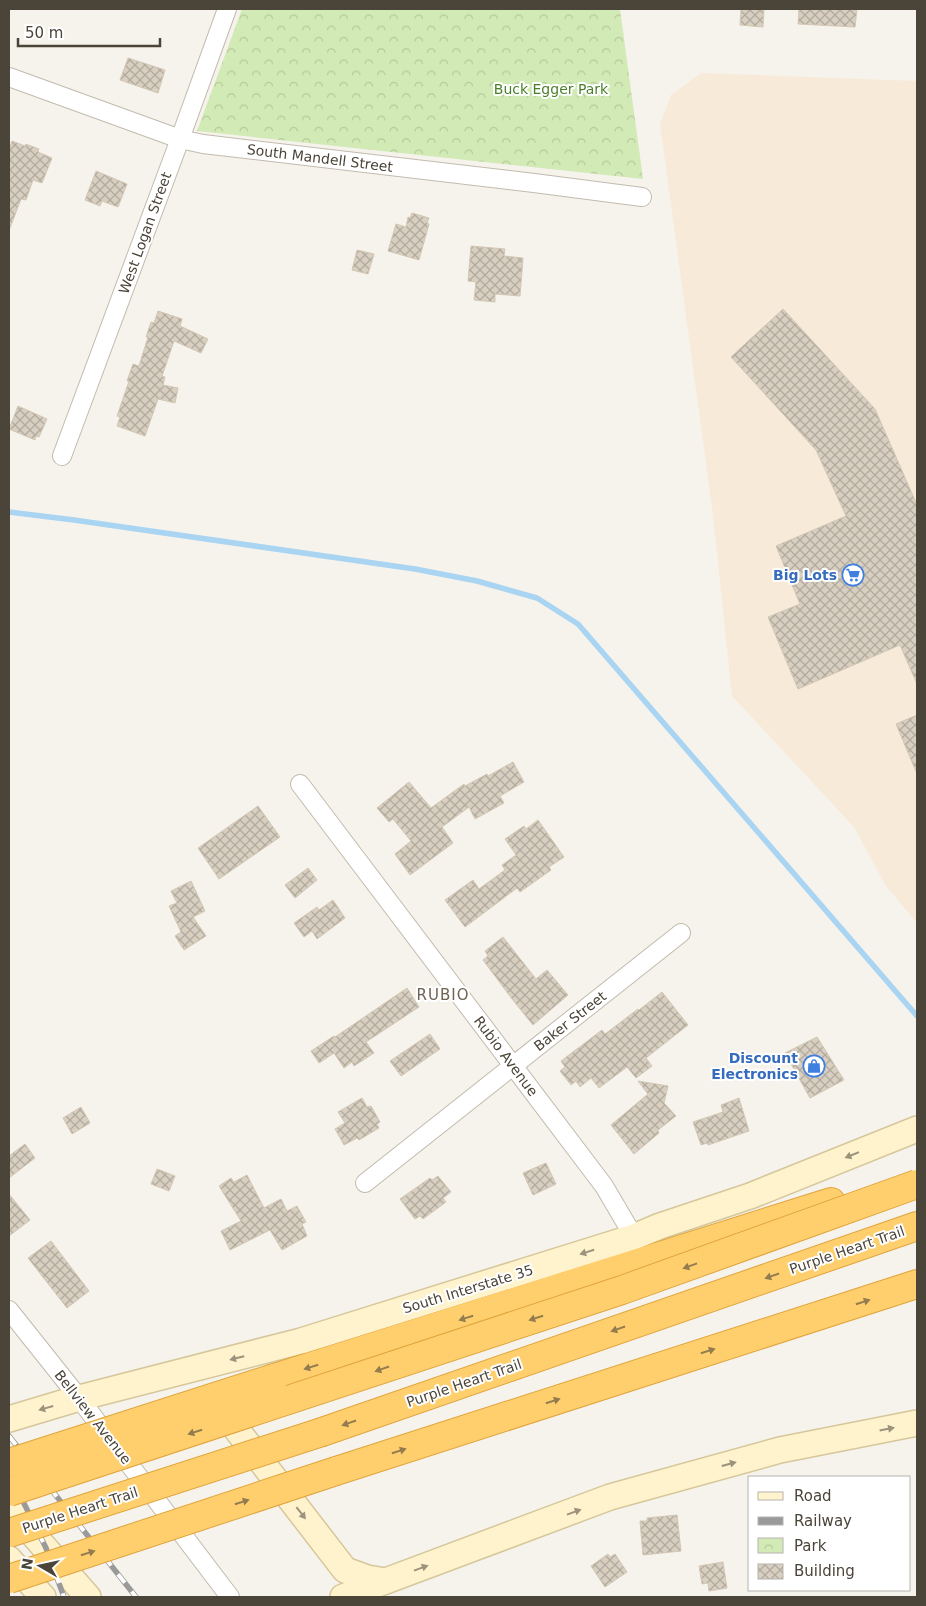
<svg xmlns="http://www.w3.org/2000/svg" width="926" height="1606" font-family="'DejaVu Sans',sans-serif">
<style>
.commercial{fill:#f7ead8}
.park{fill:url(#park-crowns)}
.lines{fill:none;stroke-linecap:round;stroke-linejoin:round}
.stream{stroke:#a9d4f2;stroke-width:5.5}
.building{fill:url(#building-cross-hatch);stroke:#d3c7b4}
.street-casing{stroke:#c2bbae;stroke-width:20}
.secondary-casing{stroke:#d6c79b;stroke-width:28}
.highway-casing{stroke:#e0a43c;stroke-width:30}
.street{stroke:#fff;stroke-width:18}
.secondary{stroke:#fff3cd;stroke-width:25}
.highway{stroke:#ffcf6e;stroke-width:28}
.rail-casing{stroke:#9a9a9a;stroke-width:5.5}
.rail{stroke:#fff;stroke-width:4;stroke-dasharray:11;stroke-linecap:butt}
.highway-bridge-casing{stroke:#e0a43c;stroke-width:30;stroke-linecap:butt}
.highway-bridge{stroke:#ffcf6e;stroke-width:28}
.oneway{fill:#9c937c}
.oneway2{fill:#937c4e}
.labels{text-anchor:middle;stroke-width:4;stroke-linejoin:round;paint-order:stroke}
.park-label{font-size:14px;fill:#4a7f2a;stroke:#fff}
.street-label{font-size:14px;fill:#4b4439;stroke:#fff}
.shop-label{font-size:14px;font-weight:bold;fill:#366cbe;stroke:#fff;text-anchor:end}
.neighbourhood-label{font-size:15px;letter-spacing:1px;fill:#6e6250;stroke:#fff}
</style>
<defs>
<pattern id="park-crowns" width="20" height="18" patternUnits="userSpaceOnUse" patternTransform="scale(1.25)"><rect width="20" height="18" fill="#d2eab5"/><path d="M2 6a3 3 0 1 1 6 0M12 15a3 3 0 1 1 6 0" fill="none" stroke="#b6ca9c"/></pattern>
<pattern id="building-cross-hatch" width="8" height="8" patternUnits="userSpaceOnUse" patternTransform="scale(1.25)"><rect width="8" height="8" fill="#d8cfc1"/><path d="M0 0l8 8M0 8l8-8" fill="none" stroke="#b1aa9e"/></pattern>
</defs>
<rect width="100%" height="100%" fill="#f6f3ec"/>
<polygon class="commercial" points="701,73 917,81 917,923 886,886 854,827 732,696 713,515 660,124 671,95"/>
<polygon class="park" points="242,9 620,9 643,179 197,131"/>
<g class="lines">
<polyline class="stream" points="9,512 74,520 415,569 477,581 537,598 578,624 917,1016"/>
</g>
<g class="building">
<polygon points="741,9 764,9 763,27 740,25"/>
<polygon points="799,9 857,9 855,27 798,24"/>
<polygon points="128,58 165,70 158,93 120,80"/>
<polygon points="12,141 25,146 26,144 39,149 38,152 52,158 42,183 33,180 26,200 21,199 10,228 9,228 9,150"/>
<polygon points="96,171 127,184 118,207 102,201 100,206 85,200"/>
<polygon points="412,213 429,218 427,223 429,224 419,260 388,251 396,224 406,227 408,217 410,218"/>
<polygon points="471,246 505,249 504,256 523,258 520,296 495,294 495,302 474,300 476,282 468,281"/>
<polygon points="357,250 374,254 368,274 352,270"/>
<polygon points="783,309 875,409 917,505 917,684 900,645 798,689 768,617 800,604 776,546 846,516 816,450 731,357"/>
<polygon points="158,311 182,319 180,326 208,339 201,353 174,341 162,376 165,377 163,385 178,388 175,403 158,399 145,436 117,426 120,417 117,416 129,381 127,381 133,364 139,366 148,337 146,337 151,322 154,323"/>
<polygon points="18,406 47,419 39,437 36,436 35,440 9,429"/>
<polygon points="917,715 917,774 896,724"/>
<polygon points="513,762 524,782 500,796 504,803 475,819 469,807 442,827 453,843 410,875 395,854 411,841 393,819 389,822 377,808 409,782 431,808 464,784 465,786 487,774 488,776"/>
<polygon points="258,806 280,837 219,879 198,848"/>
<polygon points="538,820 564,857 549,867 551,870 520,892 517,888 465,927 445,900 473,880 479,889 505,870 502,865 516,855 505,839 524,826 526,829"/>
<polygon points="308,868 317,880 295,898 285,885"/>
<polygon points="191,881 205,911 193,917 206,936 184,950 175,936 181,932 169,906 177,903 171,891"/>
<polygon points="333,900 345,918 317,939 312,931 304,937 294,923 317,907 319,910"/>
<polygon points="503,937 536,979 547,970 568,995 533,1025 512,999 483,960 488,956 485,951"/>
<polygon points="407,988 419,1007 366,1042 374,1053 354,1066 352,1062 344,1068 334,1053 319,1063 311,1051 334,1036 335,1037"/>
<polygon points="662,992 688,1025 646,1058 652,1066 636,1078 627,1067 599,1088 591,1078 580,1087 576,1081 571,1085 560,1071 565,1067 561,1061 602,1030 605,1034 638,1009 639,1010"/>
<polygon points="430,1034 440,1049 401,1076 390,1061"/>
<polygon points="817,1037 844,1080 810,1098 785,1053"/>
<polygon points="638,1081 668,1086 664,1103 676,1116 658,1130 659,1133 634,1154 611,1125 648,1094"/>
<polygon points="362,1098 367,1107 371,1106 380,1122 377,1124 379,1128 359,1140 357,1138 344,1145 335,1129 345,1123 338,1112"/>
<polygon points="739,1098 749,1131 708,1145 707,1143 701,1145 693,1122 723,1112 721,1105"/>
<polygon points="81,1107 90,1123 72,1134 63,1118"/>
<polygon points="25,1144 35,1158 9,1178 9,1156"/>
<polygon points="546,1163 556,1184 533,1195 523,1173"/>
<polygon points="157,1169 175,1176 169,1191 151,1184"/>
<polygon points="247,1175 264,1208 281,1199 287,1211 297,1206 306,1222 302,1224 307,1236 282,1250 270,1230 230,1250 221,1231 241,1221 219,1186 231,1178 234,1182"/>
<polygon points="438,1176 451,1192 443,1198 446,1202 423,1219 420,1216 415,1219 400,1199 430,1178 432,1180"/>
<polygon points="9,1194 30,1220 9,1236"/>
<polygon points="51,1241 89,1291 67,1308 28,1258"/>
<polygon points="677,1515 681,1551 643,1555 640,1521 647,1521 647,1518"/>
<polygon points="608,1554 610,1557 615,1554 627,1572 605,1587 591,1566"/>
<polygon points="723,1562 727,1588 709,1591 708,1583 702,1584 699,1566"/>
</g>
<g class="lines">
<g class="street-casing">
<g id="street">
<polyline points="9,77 180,139 203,144 534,183 642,197"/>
<polyline points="62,456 180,139 227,9"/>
<polyline points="300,784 604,1186 634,1237"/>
<polyline points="365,1183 681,933"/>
<polyline points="9,1310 79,1398 230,1597"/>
</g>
</g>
<g class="secondary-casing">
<g id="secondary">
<polyline points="238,1399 234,1413 237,1430 345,1570 367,1578 386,1581"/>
<polyline points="9,1419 79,1398 301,1341 634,1237 660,1226 750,1196 917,1129"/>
<polyline points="9,1507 88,1597"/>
<polyline points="9,1559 43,1597"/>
<polyline points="343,1597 610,1497 780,1450 917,1423"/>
</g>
</g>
<g class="highway-casing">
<g id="highway">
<polyline points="274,1378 831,1202"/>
<polyline points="322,1432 917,1226"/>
<polyline points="336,1471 917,1284"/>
</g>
</g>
<use href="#street" class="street"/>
<use href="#secondary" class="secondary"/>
<use href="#highway" class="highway"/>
<g class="rail-casing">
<g id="rail">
<polyline points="9,1436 136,1597"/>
<polyline points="9,1473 46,1548 64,1597"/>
</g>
</g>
<use href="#rail" class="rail"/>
<g class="highway-bridge-casing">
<g id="highway-bridge">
<polyline points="9,1463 274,1378"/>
<polyline points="9,1492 622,1290 917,1184"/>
<polyline points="9,1533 322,1432"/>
<polyline points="9,1579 336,1471"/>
</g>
</g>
<use href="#highway-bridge" class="highway-bridge"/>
</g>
<defs><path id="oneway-solid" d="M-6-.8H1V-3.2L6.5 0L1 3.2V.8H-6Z" transform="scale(1.25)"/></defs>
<g class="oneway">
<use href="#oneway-solid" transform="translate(852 1155) rotate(158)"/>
<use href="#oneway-solid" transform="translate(587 1252) rotate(163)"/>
<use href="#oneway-solid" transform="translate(237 1358) rotate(166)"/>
<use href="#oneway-solid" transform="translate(46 1408) rotate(164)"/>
<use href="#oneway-solid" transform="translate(887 1429) rotate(-11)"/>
<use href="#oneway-solid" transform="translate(729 1464) rotate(-15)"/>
<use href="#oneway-solid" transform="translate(574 1512) rotate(-20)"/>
<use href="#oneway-solid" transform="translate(301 1513) rotate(52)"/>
<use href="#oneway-solid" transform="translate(421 1568) rotate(-20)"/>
</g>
<g class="oneway2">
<use href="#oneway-solid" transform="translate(690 1266) rotate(160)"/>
<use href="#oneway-solid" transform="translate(772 1276) rotate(161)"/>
<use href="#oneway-solid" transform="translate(863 1302) rotate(-18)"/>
<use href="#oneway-solid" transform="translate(466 1318) rotate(163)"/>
<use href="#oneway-solid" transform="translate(536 1318) rotate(162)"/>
<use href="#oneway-solid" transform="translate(618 1329) rotate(161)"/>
<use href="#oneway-solid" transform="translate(708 1351) rotate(-18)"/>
<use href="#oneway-solid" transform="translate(311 1367) rotate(163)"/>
<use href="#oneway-solid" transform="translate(382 1369) rotate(161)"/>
<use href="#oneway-solid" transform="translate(553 1401) rotate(-18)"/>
<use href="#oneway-solid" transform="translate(349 1423) rotate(161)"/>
<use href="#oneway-solid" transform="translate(195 1432) rotate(162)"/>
<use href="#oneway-solid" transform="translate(399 1451) rotate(-18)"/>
<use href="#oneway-solid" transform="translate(242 1502) rotate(-18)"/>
<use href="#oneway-solid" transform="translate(88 1553) rotate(-18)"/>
</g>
<defs>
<g id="supermarket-ring" transform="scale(1.125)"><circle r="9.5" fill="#fff" stroke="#3f7fe0" stroke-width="1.5"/><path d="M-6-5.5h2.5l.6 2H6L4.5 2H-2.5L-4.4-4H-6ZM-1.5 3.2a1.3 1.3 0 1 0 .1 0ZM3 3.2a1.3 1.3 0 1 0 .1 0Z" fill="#3f7fe0"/></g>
<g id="shop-ring" transform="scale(1.125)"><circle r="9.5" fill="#fff" stroke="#3f7fe0" stroke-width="1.5"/><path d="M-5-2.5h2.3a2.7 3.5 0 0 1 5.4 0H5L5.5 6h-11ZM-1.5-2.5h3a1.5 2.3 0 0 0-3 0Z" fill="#3f7fe0"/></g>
</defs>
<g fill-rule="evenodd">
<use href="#supermarket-ring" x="853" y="575"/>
<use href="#shop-ring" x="814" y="1066"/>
</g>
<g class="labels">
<g class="park-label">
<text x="551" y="94">Buck Egger Park</text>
</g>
<g class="street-label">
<text transform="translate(320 158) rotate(7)" y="5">South Mandell Street</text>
<text transform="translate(145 233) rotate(-70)" y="5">West Logan Street</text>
<text transform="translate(570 1021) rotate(-38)" y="5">Baker Street</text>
<text transform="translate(506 1056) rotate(53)" y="5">Rubio Avenue</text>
<text transform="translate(847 1250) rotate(-19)" y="5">Purple Heart Trail</text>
<text transform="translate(468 1289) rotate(-17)" y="5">South Interstate 35</text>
<text transform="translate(464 1383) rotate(-19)" y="5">Purple Heart Trail</text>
<text transform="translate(93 1417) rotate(52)" y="5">Bellview Avenue</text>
<text transform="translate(80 1510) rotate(-18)" y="5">Purple Heart Trail</text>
</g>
<g class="shop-label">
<text x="837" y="580">Big Lots</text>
<text x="798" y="1063">Discount<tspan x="798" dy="16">Electronics</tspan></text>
</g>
<g class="neighbourhood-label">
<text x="443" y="1000">RUBIO</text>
</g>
</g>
<rect width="926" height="1606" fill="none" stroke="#4b4439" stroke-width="20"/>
<rect x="748" y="1476" width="162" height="115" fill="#ffffff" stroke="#b7b4b0"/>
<rect x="758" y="1492" width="25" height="8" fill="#fff3cd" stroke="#b7b4b0"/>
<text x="794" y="1501" font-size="15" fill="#4b4439">Road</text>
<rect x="758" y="1517" width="25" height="8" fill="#9a9a9a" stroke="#b7b4b0"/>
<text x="794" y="1526" font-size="15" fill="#4b4439">Railway</text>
<rect x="758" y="1538" width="25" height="15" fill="url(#park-crowns)" stroke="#b7b4b0"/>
<text x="794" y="1551" font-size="15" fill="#4b4439">Park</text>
<rect x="758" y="1564" width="25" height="15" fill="url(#building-cross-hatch)" stroke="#b7b4b0"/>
<text x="794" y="1576" font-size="15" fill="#4b4439">Building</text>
<g transform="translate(40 1566) rotate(279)" stroke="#ffffff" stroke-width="4" paint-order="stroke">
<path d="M0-4L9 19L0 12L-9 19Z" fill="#4b4439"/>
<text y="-8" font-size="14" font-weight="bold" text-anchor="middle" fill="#4b4439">N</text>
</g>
<path d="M18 38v8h142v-8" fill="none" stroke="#4b4439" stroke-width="2.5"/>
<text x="25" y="38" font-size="15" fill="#4b4439" stroke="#ffffff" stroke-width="4" paint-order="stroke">50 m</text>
</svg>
